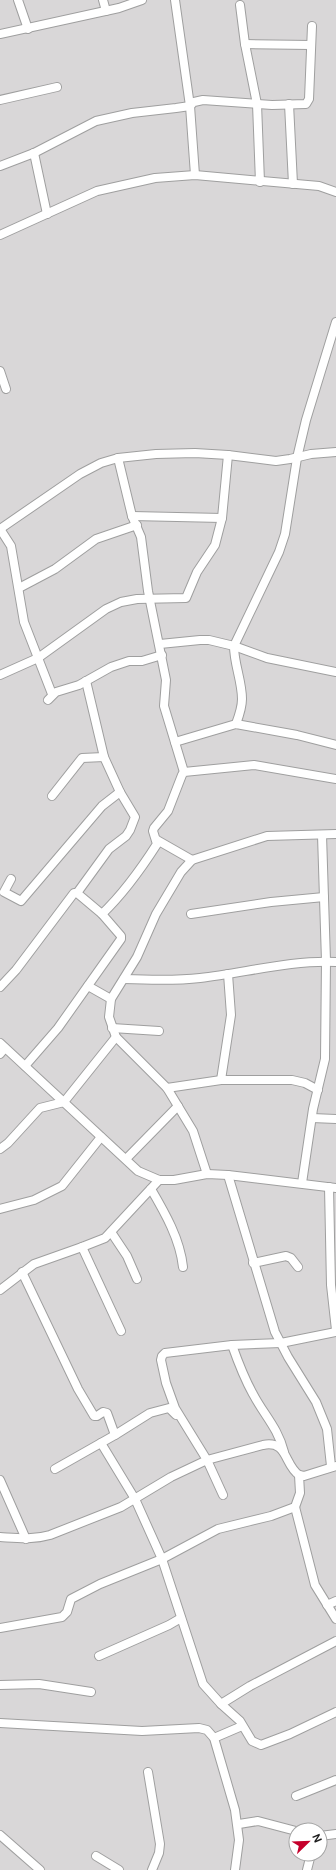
<svg xmlns="http://www.w3.org/2000/svg" width="336" height="1870" font-family="'DM Sans',sans-serif">
<style>
.residential{fill:#d9d7d8;fill-rule:evenodd}
.lines{fill:none;stroke-linecap:round;stroke-linejoin:round}
.minor-casing{stroke:#9f9f9f;stroke-width:10}
.minor{stroke:#fff;stroke-width:8}
</style>
<rect width="100%" height="100%" fill="#ede5e0"/>
<path class="residential" d="M0 0H336V1870H0ZM296 1830H320V1854H296Z"/>
<g class="lines">
<g class="minor-casing">
<g id="minor">
<polyline points="18,0 28,29"/>
<polyline points="103,0 106,11"/>
<polyline points="175,0 190,106 195,175"/>
<polyline points="240,5 245,44 257,104 260,182"/>
<polyline points="0,34 119,8 142,0"/>
<polyline points="245,44 311,45"/>
<polyline points="0,100 57,87"/>
<polyline points="289,104 293,184"/>
<polyline points="34,153 47,214"/>
<polyline points="0,166 34,153 96,121 132,113 176,108 190,106 194,102 203,100 272,105 306,104 309,99 312,26"/>
<polyline points="0,235 97,191 155,178 195,175 319,186 336,192"/>
<polyline points="0,371 6,389"/>
<polyline points="118,458 132,516 141,537 148,591 166,680 164,706 184,772"/>
<polyline points="132,516 222,518"/>
<polyline points="0,529 80,474 101,463 118,458 156,454 195,453 228,455 276,461 290,459 311,454 336,452"/>
<polyline points="0,529 11,546 24,622 52,694"/>
<polyline points="19,588 55,569 96,539 137,525"/>
<polyline points="160,644 200,640 209,640 234,646 267,658 336,672"/>
<polyline points="0,675 38,658 106,609 121,602 137,599 186,598 197,572 215,545 222,518 228,455"/>
<polyline points="48,700 56,692 79,685 111,667 129,661 142,661 162,655"/>
<path d="M236 724C239 716 242 708 242 699 242 681 234 664 234 646L279 552 285 534 297 458 306 420 336 322"/>
<polyline points="175,742 236,724 297,735 336,745"/>
<polyline points="52,796 82,758 104,757"/>
<polyline points="157,840 192,860"/>
<polyline points="11,879 4,892 21,901 102,806 120,792"/>
<polyline points="77,893 109,849 126,836 130,830 135,817 120,792 104,757 86,681"/>
<path d="M102 914C124 893 141 869 157 844L153 831 154 828 168 811 182 775 184 772 254 765 336 779"/>
<polyline points="191,914 271,902 324,897"/>
<path d="M124 979C149 980 175 981 200 978 245 973 290 960 336 962"/>
<polyline points="88,986 111,999"/>
<polyline points="0,987 16,970 74,893 77,893 102,914 121,936 121,939 58,1028 25,1066"/>
<polyline points="112,1028 159,1031"/>
<polyline points="0,1043 138,1171 159,1180 174,1180 207,1174 228,1175 336,1188"/>
<polyline points="0,1054 5,1048"/>
<polyline points="221,1080 231,1015 228,974"/>
<polyline points="167,1088 221,1080 292,1080 305,1083 318,1090"/>
<polyline points="312,1118 336,1119"/>
<polyline points="0,1149 8,1143 40,1108 64,1102 116,1037"/>
<polyline points="126,1159 178,1106"/>
<polyline points="207,1174 193,1131 167,1088 116,1037 109,1017 111,999 137,957 156,914 181,872 192,860 267,836 336,834"/>
<polyline points="228,1175 275,1332 288,1357 316,1402 327,1429 331,1466"/>
<polyline points="302,1183 313,1109 325,1059 326,961 322,835"/>
<polyline points="329,1187 331,1285 336,1330"/>
<path d="M151 1189C165 1213 180 1239 183 1267"/>
<polyline points="0,1209 34,1200 62,1186 101,1137"/>
<polyline points="111,1232 127,1256 137,1279"/>
<polyline points="82,1247 121,1331"/>
<polyline points="253,1263 286,1256 291,1258 298,1267"/>
<polyline points="22,1272 78,1389 94,1416 97,1416 103,1412 107,1413 115,1435"/>
<polyline points="0,1290 34,1264 82,1247 105,1238 159,1180"/>
<path d="M232 1345C238 1362 244 1378 253 1394 264 1415 278 1428 284 1452"/>
<polyline points="101,1443 135,1499 162,1559 203,1684 221,1704 240,1721 252,1741 261,1745 290,1734 336,1712"/>
<polyline points="55,1469 115,1435 150,1413 169,1408 176,1415"/>
<polyline points="0,1480 26,1539"/>
<polyline points="223,1495 207,1460 175,1408 166,1383 161,1360 162,1356 165,1353 232,1345 281,1343 336,1332"/>
<polyline points="295,1507 315,1585 336,1619"/>
<path d="M0 1537C17 1538 33 1540 50 1535L121 1507 171 1477 207 1460 263 1445C288 1440 284 1465 299 1475L304 1476 336 1466"/>
<polyline points="327,1605 336,1601"/>
<polyline points="0,1628 62,1617 67,1612 71,1599 100,1584 162,1559 218,1529 271,1516 295,1507 300,1493 299,1475"/>
<polyline points="99,1656 169,1625 181,1618"/>
<polyline points="0,1685 39,1684 91,1692"/>
<polyline points="221,1704 250,1686 336,1641"/>
<polyline points="0,1723 142,1731 199,1728 207,1730 214,1738 235,1810 239,1840 235,1870"/>
<polyline points="214,1738 242,1726"/>
<polyline points="148,1772 160,1844 159,1853 152,1870"/>
<polyline points="296,1796 336,1780"/>
<polyline points="239,1824 258,1821 296,1831"/>
<polyline points="0,1835 40,1870"/>
<polyline points="320,1836 336,1834"/>
<polyline points="96,1856 119,1870"/>
<polyline points="307,1870 311,1854"/>
</g>
</g>
<use href="#minor" class="minor"/>
</g>
<g transform="translate(308 1842) rotate(67)"><circle r="19" fill="#ffffff" stroke="#a4a4a4"/>
<path d="M0-3L7 15L0 10L-7 15Z" fill="#c5002b"/>
<text y="-6" font-size="11" font-weight="bold" text-anchor="middle" fill="#1b1b1b">N</text>
</g>
</svg>
